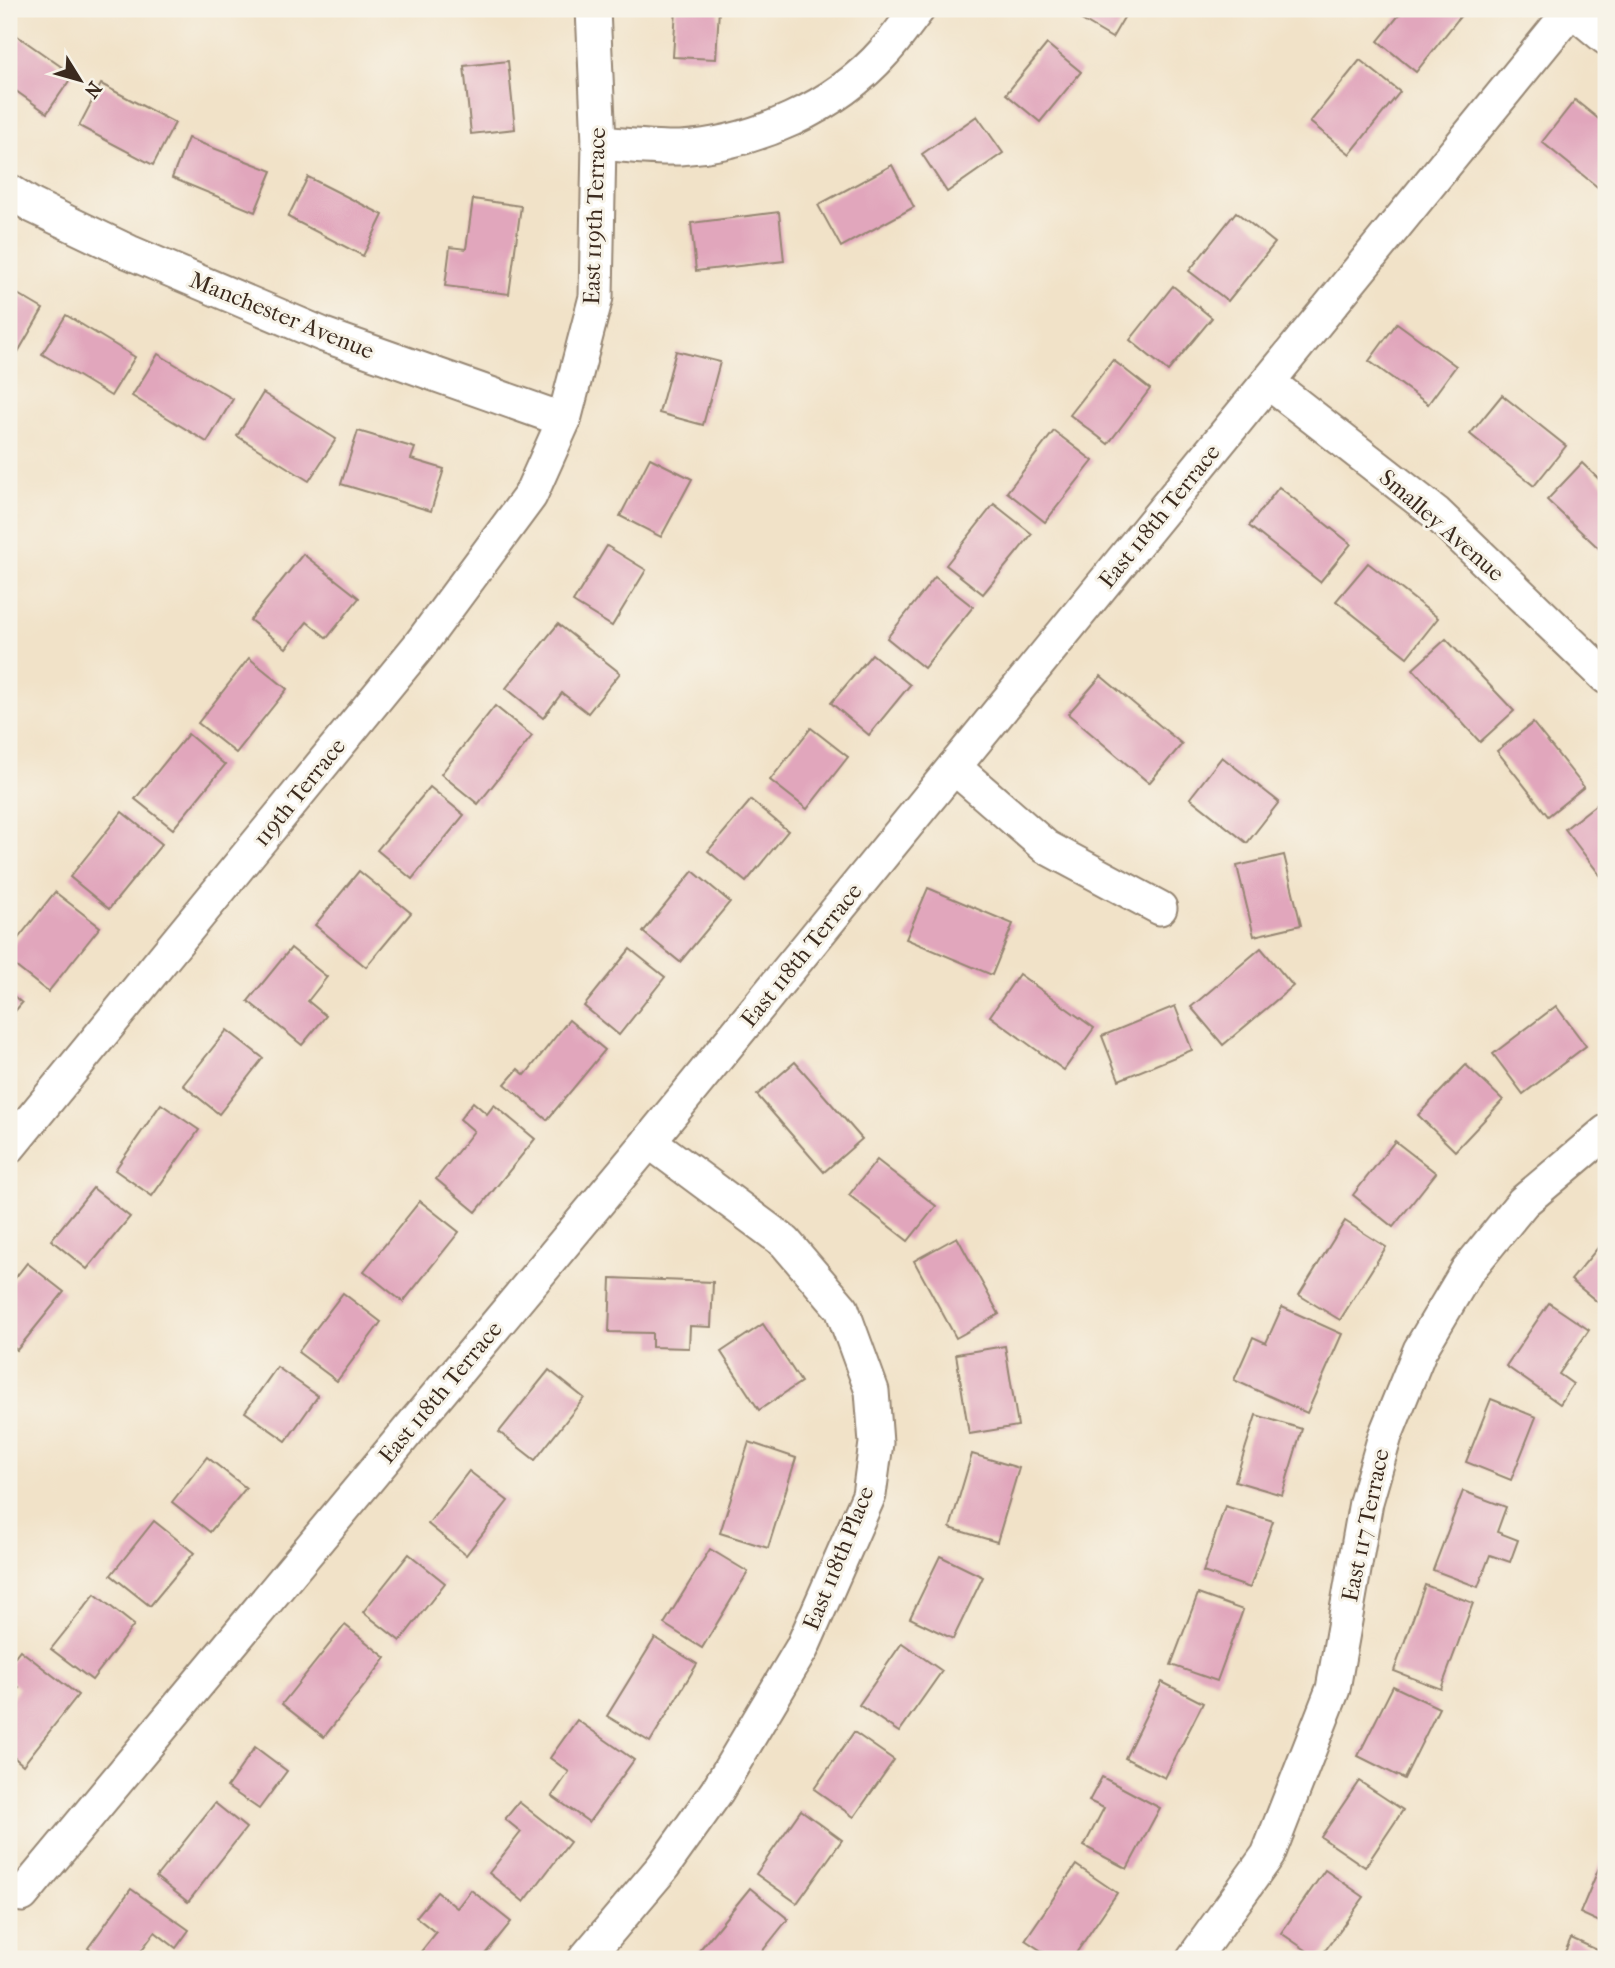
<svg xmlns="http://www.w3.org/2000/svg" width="1615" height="1968" font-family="'IM FELL French Canon',serif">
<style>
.building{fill:#e1a6bc}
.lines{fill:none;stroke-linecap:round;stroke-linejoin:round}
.minor-casing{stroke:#968673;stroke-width:37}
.minor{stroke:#fff;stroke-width:33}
.labels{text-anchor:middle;stroke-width:6;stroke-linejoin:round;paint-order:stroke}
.street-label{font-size:23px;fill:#3b2a1e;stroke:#f7f3e8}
</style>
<rect width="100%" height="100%" fill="#f7f3e8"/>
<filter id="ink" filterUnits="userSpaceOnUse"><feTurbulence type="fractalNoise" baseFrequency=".0143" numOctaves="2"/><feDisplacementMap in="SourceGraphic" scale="14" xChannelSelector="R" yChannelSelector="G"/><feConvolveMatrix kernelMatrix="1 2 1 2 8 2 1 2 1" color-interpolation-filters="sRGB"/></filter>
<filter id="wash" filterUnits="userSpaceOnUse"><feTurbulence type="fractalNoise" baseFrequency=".00686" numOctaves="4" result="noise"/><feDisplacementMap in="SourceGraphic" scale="28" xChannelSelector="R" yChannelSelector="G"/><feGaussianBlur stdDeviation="1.57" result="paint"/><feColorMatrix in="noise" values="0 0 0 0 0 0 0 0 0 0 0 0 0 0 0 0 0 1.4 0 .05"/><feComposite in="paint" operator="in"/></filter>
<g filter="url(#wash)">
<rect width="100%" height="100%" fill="#f1e2c8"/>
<g id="blocks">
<g class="building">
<polygon points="676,9 719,9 716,59 673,57"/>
<polygon points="1070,9 1129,9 1112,38 1068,12"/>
<polygon points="1404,9 1466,9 1416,72 1378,41"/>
<polygon points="16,35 73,75 47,113 9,86 9,46"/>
<polygon points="1047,44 1081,72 1040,122 1006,94"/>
<polygon points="1360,60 1400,92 1350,154 1310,122"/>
<polygon points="508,61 515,129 471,134 464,66"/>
<polygon points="101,84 175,123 153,165 79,126"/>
<polygon points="1575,100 1606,125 1606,194 1542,142"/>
<polygon points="977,116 1003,153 947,192 922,154"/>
<polygon points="188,138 272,171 255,212 172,178"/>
<polygon points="892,165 914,207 841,247 818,205"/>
<polygon points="308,177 383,215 363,256 288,217"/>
<polygon points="473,199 521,206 509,294 445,286 450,247 466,249"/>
<polygon points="779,212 784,261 696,271 691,223"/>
<polygon points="1236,212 1275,243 1228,301 1189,271"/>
<polygon points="1173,286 1212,318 1168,371 1130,340"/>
<polygon points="9,289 43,309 18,352 9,346"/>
<polygon points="66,315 135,357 111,396 42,354"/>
<polygon points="1397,323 1456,366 1428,404 1369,361"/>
<polygon points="676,351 720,362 703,425 659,413"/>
<polygon points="158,354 233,399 207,442 132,396"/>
<polygon points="1113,360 1150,389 1108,444 1070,415"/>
<polygon points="263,393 336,439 309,481 237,436"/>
<polygon points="1502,395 1566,446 1534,486 1470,434"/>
<polygon points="358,431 415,448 411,459 444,469 431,511 341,484"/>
<polygon points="1054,431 1093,461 1045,522 1007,492"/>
<polygon points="650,458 692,479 661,537 620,516"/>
<polygon points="1582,463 1606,486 1606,555 1547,500"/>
<polygon points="1279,487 1351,544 1320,582 1249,526"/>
<polygon points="994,504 1032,534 983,594 946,565"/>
<polygon points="607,546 646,570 612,626 573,602"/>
<polygon points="303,554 359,598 327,638 307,622 286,648 250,620"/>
<polygon points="1368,563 1438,618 1407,657 1336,601"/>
<polygon points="935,577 973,607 924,668 887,638"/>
<polygon points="558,624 620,673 588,713 562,693 543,718 506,688"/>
<polygon points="1446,639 1514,711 1480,742 1413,669"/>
<polygon points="872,654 910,685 869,735 831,703"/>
<polygon points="249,658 287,689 236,753 198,723"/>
<polygon points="1101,676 1182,744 1149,783 1068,714"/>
<polygon points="495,706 532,736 478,804 441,774"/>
<polygon points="1533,723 1584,787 1548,816 1497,751"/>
<polygon points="811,728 848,757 807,809 770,780"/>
<polygon points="188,734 225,765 173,829 135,799"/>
<polygon points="1222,757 1279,802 1247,843 1190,798"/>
<polygon points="430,787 464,815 412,879 377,850"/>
<polygon points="1603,799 1606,804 1606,883 1565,829"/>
<polygon points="751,800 788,831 746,882 708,851"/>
<polygon points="122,812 162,844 109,909 70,877"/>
<polygon points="1284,855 1301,925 1254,936 1237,866"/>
<polygon points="359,871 411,913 366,967 315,925"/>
<polygon points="693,871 730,902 680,962 643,932"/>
<polygon points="928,888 1013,924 992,975 906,939"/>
<polygon points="55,892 100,927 48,992 9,961 9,950"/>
<polygon points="291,948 327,977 308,1001 326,1016 302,1045 248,1001"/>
<polygon points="1261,948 1293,986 1223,1045 1191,1007"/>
<polygon points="630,949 665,977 619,1035 584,1006"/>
<polygon points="1019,974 1094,1028 1064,1070 990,1016"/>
<polygon points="9,992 22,1003 9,1018"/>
<polygon points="1175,1006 1192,1050 1119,1080 1102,1036"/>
<polygon points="1556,1006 1586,1046 1523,1094 1493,1054"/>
<polygon points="569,1020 605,1050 547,1120 505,1084 518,1069 525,1075"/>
<polygon points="227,1030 263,1058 219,1114 183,1085"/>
<polygon points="795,1062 862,1139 824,1172 757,1095"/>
<polygon points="1466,1065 1503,1100 1455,1151 1418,1115"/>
<polygon points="473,1102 487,1114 494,1105 535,1139 476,1212 436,1179 474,1131 460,1119"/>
<polygon points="161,1104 199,1130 152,1196 115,1170"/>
<polygon points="1395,1141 1436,1173 1393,1227 1353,1195"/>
<polygon points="877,1160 936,1206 908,1241 849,1195"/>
<polygon points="93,1188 130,1217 87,1269 51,1240"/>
<polygon points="420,1201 459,1232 403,1302 364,1271"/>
<polygon points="1345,1221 1386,1247 1340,1320 1299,1295"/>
<polygon points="957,1237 999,1314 956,1338 914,1261"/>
<polygon points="1606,1238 1606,1309 1571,1280"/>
<polygon points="27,1263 64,1292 17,1350 9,1344 9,1286"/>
<polygon points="611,1278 713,1282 711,1327 690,1326 689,1348 652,1347 652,1333 609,1332"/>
<polygon points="343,1293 381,1322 337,1381 298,1352"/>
<polygon points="1549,1303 1589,1330 1559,1374 1573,1384 1560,1404 1506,1366"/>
<polygon points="1282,1307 1342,1334 1307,1413 1234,1380 1253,1337 1266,1343"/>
<polygon points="763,1324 801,1382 759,1410 721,1352"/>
<polygon points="1005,1346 1018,1426 969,1434 956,1354"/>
<polygon points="277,1367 318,1396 286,1441 245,1412"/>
<polygon points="549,1370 584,1398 535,1460 499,1432"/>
<polygon points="1491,1399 1536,1417 1511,1480 1466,1462"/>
<polygon points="1256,1415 1302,1429 1282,1495 1235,1481"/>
<polygon points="749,1442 796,1458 768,1548 720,1533"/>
<polygon points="972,1454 1019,1468 997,1542 950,1528"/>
<polygon points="207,1457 246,1488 210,1532 172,1502"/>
<polygon points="469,1471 508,1501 466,1555 428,1524"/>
<polygon points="1463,1491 1506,1507 1497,1532 1518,1540 1510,1562 1490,1555 1478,1587 1433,1570"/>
<polygon points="1225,1506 1273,1521 1250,1588 1203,1572"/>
<polygon points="154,1521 194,1553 150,1606 111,1575"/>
<polygon points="710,1549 748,1572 702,1648 664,1624"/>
<polygon points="409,1554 445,1583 400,1641 363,1612"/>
<polygon points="940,1556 983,1577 953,1639 910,1618"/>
<polygon points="1425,1585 1473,1603 1441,1689 1394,1671"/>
<polygon points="95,1594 134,1625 92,1680 51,1649"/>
<polygon points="1198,1594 1243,1610 1217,1681 1171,1665"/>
<polygon points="345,1625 386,1658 324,1737 282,1704"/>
<polygon points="655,1638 697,1664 650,1742 607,1716"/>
<polygon points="902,1643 942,1671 899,1732 859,1705"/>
<polygon points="20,1650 78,1695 23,1765 9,1753 9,1701 19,1688 9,1679 9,1664"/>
<polygon points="1162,1682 1203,1703 1165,1778 1125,1758"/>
<polygon points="1393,1686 1439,1708 1404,1779 1358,1756"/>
<polygon points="577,1720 634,1760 589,1822 552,1796 569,1772 550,1758"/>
<polygon points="854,1732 894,1760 854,1817 814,1789"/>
<polygon points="255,1747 287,1771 259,1809 227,1787"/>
<polygon points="1102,1777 1160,1808 1127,1869 1084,1846 1104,1808 1089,1801"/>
<polygon points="1359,1781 1403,1810 1365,1867 1321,1837"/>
<polygon points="519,1802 570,1842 524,1902 489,1873 521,1832 505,1819"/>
<polygon points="215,1803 246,1828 188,1902 156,1877"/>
<polygon points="801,1810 842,1840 797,1903 756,1874"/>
<polygon points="1606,1851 1606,1925 1580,1913"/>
<polygon points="1076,1865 1117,1893 1072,1959 1054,1959 1025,1940"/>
<polygon points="1325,1870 1364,1897 1319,1959 1281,1933"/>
<polygon points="750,1888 788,1919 756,1959 706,1959 698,1952"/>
<polygon points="131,1889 189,1930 176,1948 155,1932 135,1959 103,1959 88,1948"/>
<polygon points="471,1890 511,1922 481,1959 426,1959 419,1954 436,1933 416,1917 437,1892 457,1908"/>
<polygon points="1571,1938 1606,1954 1606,1959 1562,1959"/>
</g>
</g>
</g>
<g filter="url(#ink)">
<use href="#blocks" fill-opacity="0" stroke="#968673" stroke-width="2"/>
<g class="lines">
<g class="minor-casing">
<g id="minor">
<polyline points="1571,9 1606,38"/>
<path d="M599 143C626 145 654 149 680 148 754 144 836 107 885 51 897 38 907 23 918 9"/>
<polyline points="9,191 33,206 129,252 324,335 564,420"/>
<polyline points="1268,382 1436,513 1606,677"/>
<polyline points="954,767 1046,847 1160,908"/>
<polyline points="9,1147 419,646 530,496 564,420 596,297 599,143 593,9"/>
<polyline points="22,1895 649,1141 1572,9"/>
<polyline points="585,1959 662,1868 717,1791 802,1648 869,1495 876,1443 872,1391 842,1309 785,1242 649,1141"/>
<polyline points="1193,1959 1268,1855 1333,1689 1366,1502 1385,1436 1420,1350 1467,1271 1523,1202 1606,1132"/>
</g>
</g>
<use href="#minor" class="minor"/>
</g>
</g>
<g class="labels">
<g class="street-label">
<text transform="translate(594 216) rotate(-88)" y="8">East 119th Terrace</text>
<text transform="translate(282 315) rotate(22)" y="8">Manchester Avenue</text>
<text transform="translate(1159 516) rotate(-51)" y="8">East 118th Terrace</text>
<text transform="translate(1442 525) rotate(41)" y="8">Smalley Avenue</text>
<text transform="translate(299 792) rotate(-51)" y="8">119th Terrace</text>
<text transform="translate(801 955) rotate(-51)" y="8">East 118th Terrace</text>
<text transform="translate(440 1392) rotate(-50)" y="8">East 118th Terrace</text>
<text transform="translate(1365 1525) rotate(-78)" y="8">East 117 Terrace</text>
<text transform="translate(838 1558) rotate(-68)" y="8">East 118th Place</text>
</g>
</g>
<rect width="1615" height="1968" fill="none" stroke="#f7f3e8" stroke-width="35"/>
<g transform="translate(80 80) rotate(127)" stroke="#f7f3e8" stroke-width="5" paint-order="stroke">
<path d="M0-5L12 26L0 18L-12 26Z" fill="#3b2a1e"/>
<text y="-10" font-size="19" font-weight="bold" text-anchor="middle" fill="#3b2a1e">N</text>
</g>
</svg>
